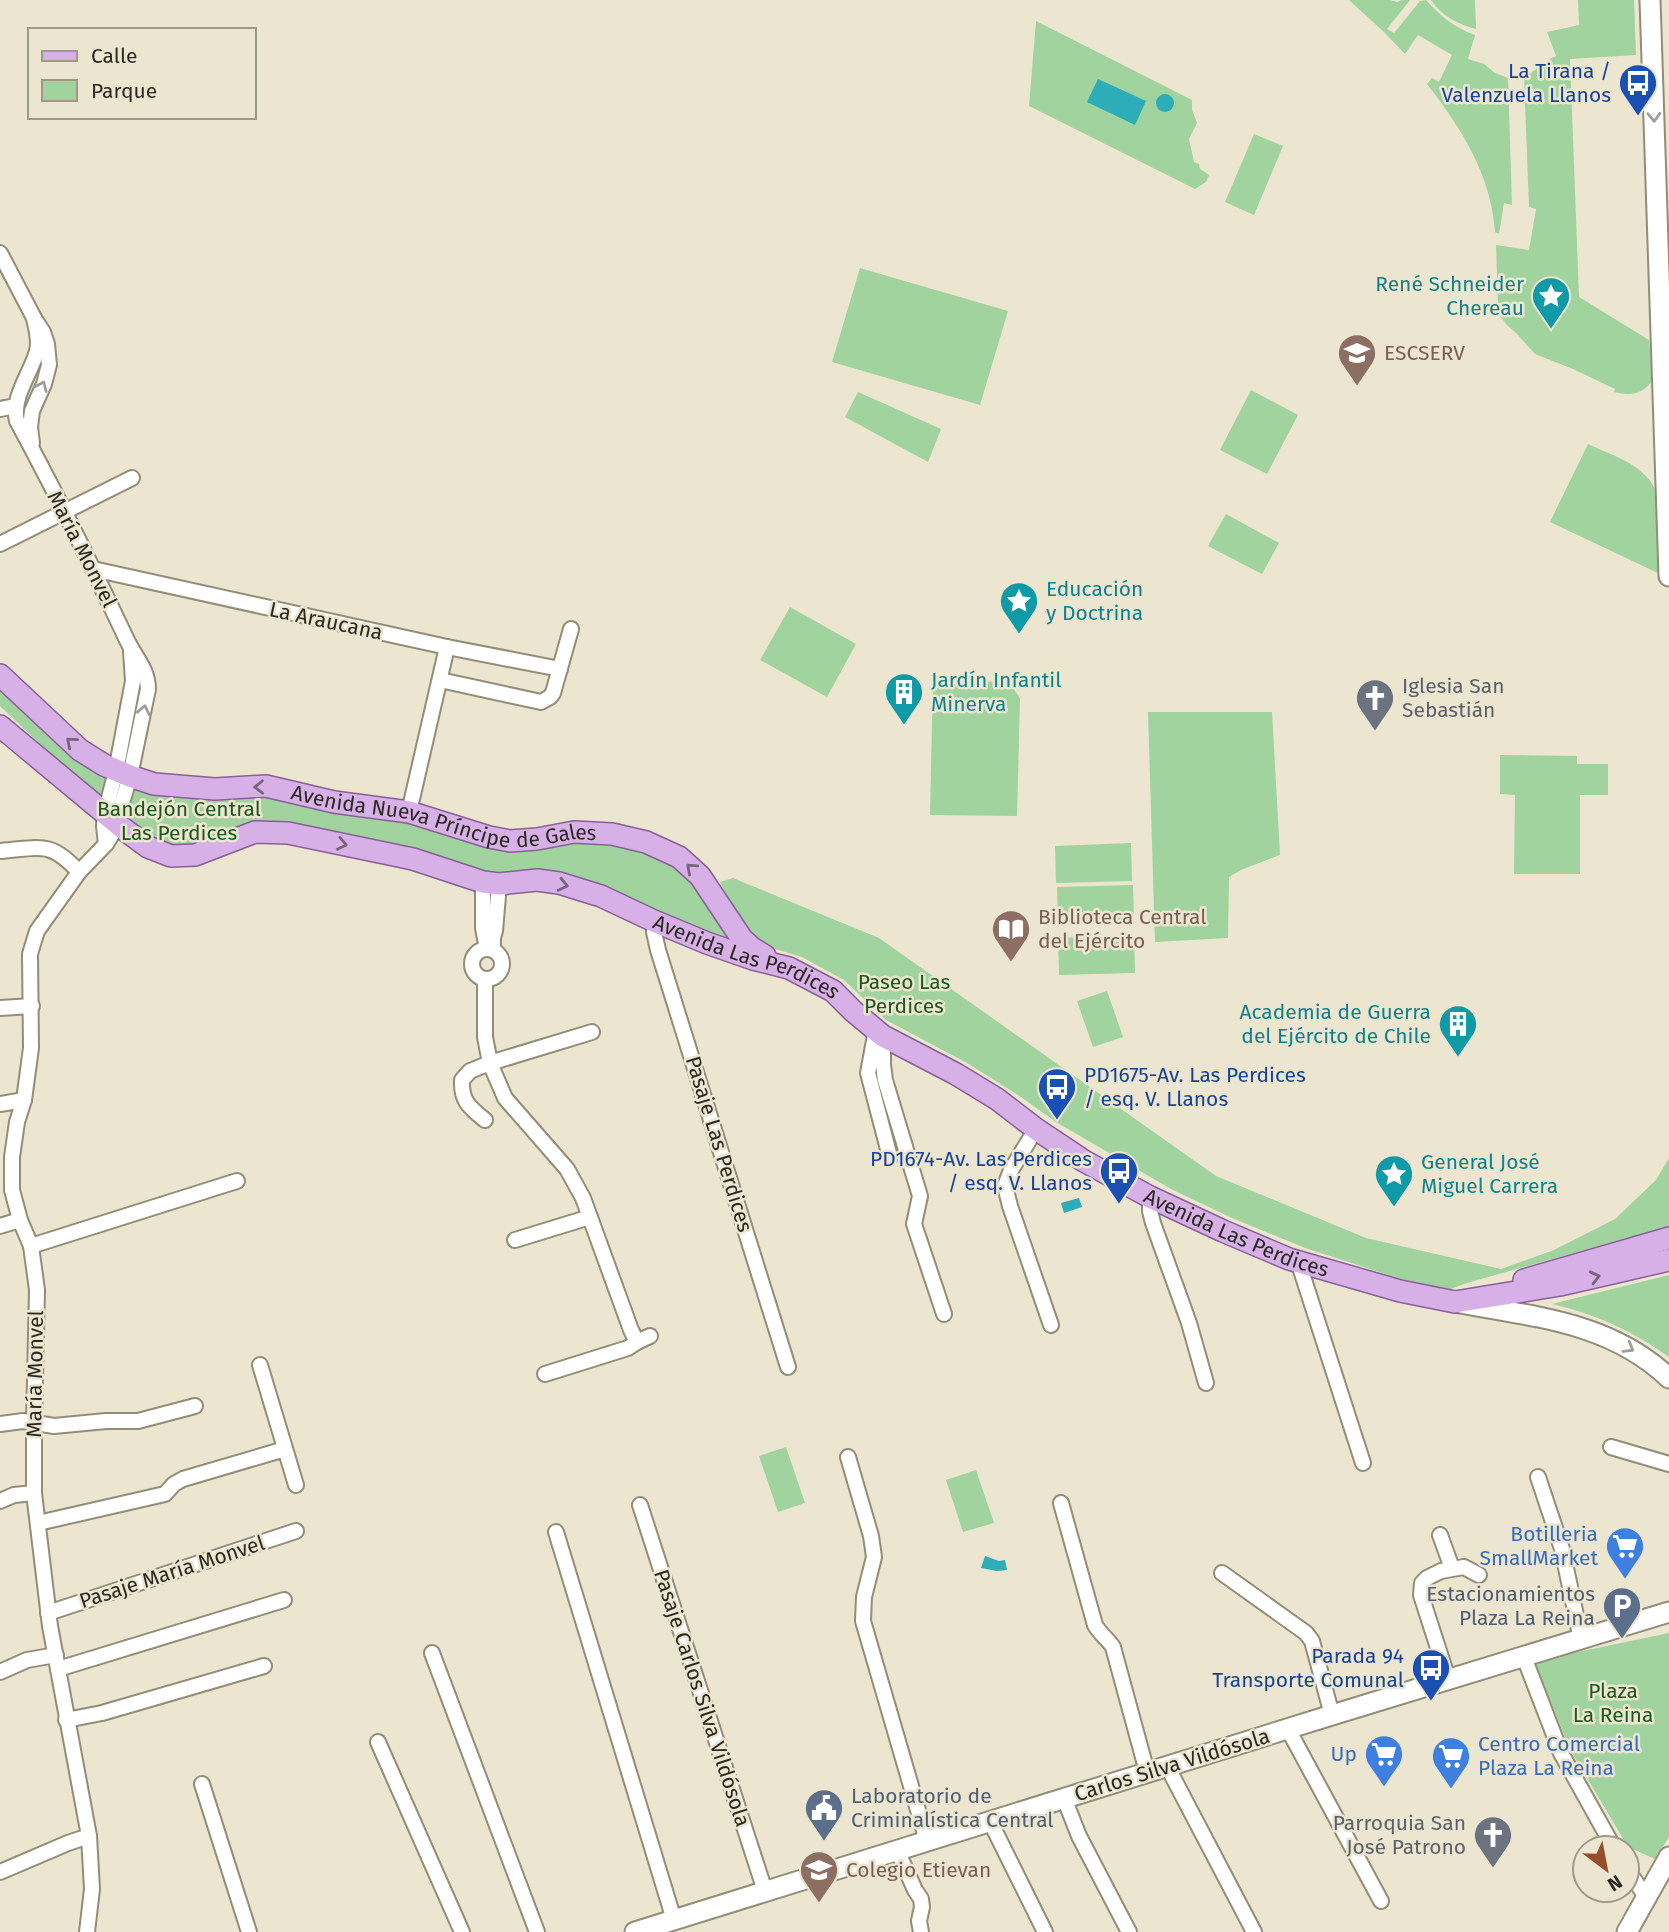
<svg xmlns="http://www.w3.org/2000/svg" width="1669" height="1932" font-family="'Fira Sans',sans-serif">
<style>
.green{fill:#a0d39e}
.water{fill:#2dadb8}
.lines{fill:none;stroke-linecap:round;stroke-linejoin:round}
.street-casing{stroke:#938c79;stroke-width:18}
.secondary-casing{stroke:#938c79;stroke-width:23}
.primary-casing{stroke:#895f97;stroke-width:24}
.street{stroke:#fff;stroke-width:14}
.secondary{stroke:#fff;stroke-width:19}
.primary{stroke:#d7b0e7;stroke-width:21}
.oneway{stroke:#9f9e9b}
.oneway2{stroke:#78657a}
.labels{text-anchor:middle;stroke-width:5;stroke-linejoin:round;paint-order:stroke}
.transit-label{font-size:21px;fill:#164399;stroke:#ece6d0;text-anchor:end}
.culture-label{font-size:21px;fill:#0d838f;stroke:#ece6d0;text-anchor:start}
.education-label{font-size:21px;fill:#785e54;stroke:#ece6d0;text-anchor:start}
.street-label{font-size:21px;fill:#2a2820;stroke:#ece6d0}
.worship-label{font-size:21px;fill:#5b616d;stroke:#ece6d0;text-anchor:start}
.park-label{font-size:21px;fill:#1b581d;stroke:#ece6d0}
.shop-label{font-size:21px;fill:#366cbe;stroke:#ece6d0;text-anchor:end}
.service-label{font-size:21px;fill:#4e5e75;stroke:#ece6d0;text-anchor:end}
</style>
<rect width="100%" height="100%" fill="#ece6d0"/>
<g class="green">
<path d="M1349 0H1390L1397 2 1402 0H1410L1387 29 1394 33 1420 1 1426 0C1440 16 1455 28 1475 35L1468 59 1484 64 1495 73 1508 78 1512 205 1504 203 1499 234 1495 232C1491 174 1461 128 1427 84L1432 78 1439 82 1452 55 1418 35 1405 54 1384 32Z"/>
<path d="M1431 0H1475L1476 29C1457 24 1442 16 1431 0Z"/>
<path d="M1578 0H1634L1636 55 1570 59 1579 297 1649 340 1653 380C1642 395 1631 396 1614 392L1615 389 1573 369 1535 354 1517 334 1507 325 1500 316 1498 305 1496 245 1529 250 1536 209 1529 207 1524 77C1536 71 1544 61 1556 56L1547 32 1579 25Z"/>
<polygon points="1036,21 1192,100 1192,110 1197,123 1189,139 1194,162 1199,164 1200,169 1209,175 1206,182 1195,189 1029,106"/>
<polygon points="1254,134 1283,146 1254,215 1225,202"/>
<polygon points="860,268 1008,311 980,405 832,362"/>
<polygon points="1251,390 1298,415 1267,474 1220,450"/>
<polygon points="858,392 941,429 928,462 845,417"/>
<path d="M1588 444C1613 456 1642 463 1655 489L1660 574 1550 522Z"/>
<polygon points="1226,514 1279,543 1262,574 1208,546"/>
<polygon points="790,607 856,644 827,697 760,660"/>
<polygon points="933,680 1009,682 1020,698 1017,816 930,815"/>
<polygon points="0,682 102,769 272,788 488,840 608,834 680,863 772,962 716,935 593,882 537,877 501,878 286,826 172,852 94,795 0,706"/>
<polygon points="1148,712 1272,712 1280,855 1241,870 1229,877 1228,938 1155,942"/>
<polygon points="1500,755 1577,756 1577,764 1608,764 1608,795 1580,795 1580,874 1514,874 1515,795 1500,794"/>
<polygon points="1131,843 1132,881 1056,883 1055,846"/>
<polygon points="733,878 879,938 1216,1176 1366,1238 1501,1269 1554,1250 1615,1219 1656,1180 1669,1158 1669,1226 1467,1283 1448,1290 1404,1280 1305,1248 1232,1218 1171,1189 1056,1122 1018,1095 967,1063 886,1020 844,980 802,957 762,945 736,914 720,882"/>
<polygon points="1133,885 1134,922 1058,925 1057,887"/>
<polygon points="1134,935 1135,973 1059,975 1058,938"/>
<polygon points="1107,991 1123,1037 1093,1047 1077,1001"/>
<path d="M1669 1275V1357C1633 1331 1595 1314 1552 1304Z"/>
<polygon points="786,1447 805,1503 778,1512 759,1456"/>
<polygon points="976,1470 994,1523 963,1532 946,1480"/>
<polygon points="1669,1633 1669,1837 1655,1859 1628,1847 1571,1751 1534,1661"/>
</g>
<g class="water">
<polygon points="1098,79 1146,101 1135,125 1087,102"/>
<circle cx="1165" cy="103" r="9"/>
<polygon points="1079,1198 1082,1207 1064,1213 1061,1203"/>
<polygon points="985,1556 999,1561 1005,1560 1007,1570 997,1571 981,1568"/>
</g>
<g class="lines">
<g class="street-casing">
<g id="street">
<polyline points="0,253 34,318 43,332 47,344 49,365 44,384 32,411 30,427 32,443"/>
<path d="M34 318C36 329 40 340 37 351 31 373 11 398 17 421 55 491 91 564 125 636 133 655 148 668 148 689L130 776 113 833 106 844 79 872 37 931 30 954 31 1048 24 1100 17 1122 12 1157V1190L20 1220 31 1246 37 1290 34 1424V1493L50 1626 89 1836 92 1889 87 1932"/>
<polyline points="0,409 16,406"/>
<polyline points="0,544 132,478"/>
<polyline points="93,569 447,647 560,669"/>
<polyline points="440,680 541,702 550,697 553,693 571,629"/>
<polyline points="409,812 447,647"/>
<polyline points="106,844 104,826 105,813 116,771 133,681 131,652"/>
<path d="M0 851C40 848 50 840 79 872"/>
<polyline points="483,882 483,928 487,949"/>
<polyline points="654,921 654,932 658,950 788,1367"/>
<circle cx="487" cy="964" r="15"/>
<polyline points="493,950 493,937 495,931 499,884"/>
<polyline points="485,979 485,1037 490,1063 505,1098 567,1169 583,1198 631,1330 637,1342 650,1336"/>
<polyline points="0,1008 32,1006"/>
<polyline points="876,1030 868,1073 890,1157"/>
<polyline points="883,1036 883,1065 885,1080 920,1196 914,1224 944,1314"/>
<polyline points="0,1104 24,1100"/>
<path d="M485 1120C469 1107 461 1101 462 1080L470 1071 490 1063 592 1032"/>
<polyline points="1036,1129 1011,1170 1005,1186 1010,1206 1051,1325"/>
<polyline points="1150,1197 1150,1211 1153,1223 1189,1323 1206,1383"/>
<polyline points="0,1226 20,1220"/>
<polyline points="515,1240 590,1217"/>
<polyline points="31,1246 237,1181"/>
<polyline points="1298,1261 1363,1463"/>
<polyline points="260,1365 296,1485"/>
<polyline points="545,1374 628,1348 637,1342"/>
<polyline points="0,1424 23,1421 54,1426 106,1421 138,1421 195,1406"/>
<polyline points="1611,1447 1669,1464"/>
<polyline points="848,1457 871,1536 874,1557 864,1597 863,1621 927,1841"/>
<polyline points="1538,1477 1562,1549 1581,1639"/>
<polyline points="0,1501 14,1495 34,1493"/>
<path d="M1061 1503 1095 1625C1100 1634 1108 1639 1113 1647L1147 1772"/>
<polyline points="640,1505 765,1891"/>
<polyline points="38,1523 165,1494 174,1484 183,1479 285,1449"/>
<polyline points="556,1532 674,1920"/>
<polyline points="1440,1535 1452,1568"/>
<polyline points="1222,1573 1306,1633 1312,1641 1332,1715"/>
<polyline points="48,1613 296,1531"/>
<polyline points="432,1653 537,1932"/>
<polyline points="1524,1657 1561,1753 1614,1848"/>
<polyline points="58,1669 284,1600"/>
<polyline points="0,1672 27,1660 56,1655"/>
<polyline points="1448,1679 1421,1595 1422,1583 1427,1578 1441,1571 1464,1567 1479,1575"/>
<polyline points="66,1720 102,1713 264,1666"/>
<polyline points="1288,1729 1381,1901"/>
<polyline points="378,1742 462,1932"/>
<polyline points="1167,1766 1254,1932"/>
<polyline points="202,1784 249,1932"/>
<polyline points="1064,1798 1079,1836 1129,1932"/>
<polyline points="990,1821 1045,1932"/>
<polyline points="897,1850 915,1890 921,1899 922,1907 919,1921 921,1932"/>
<polyline points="1627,1869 1646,1897"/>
<polyline points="0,1872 68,1843 89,1836"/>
</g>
</g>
<g class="secondary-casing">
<g id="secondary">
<polyline points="1650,0 1669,576"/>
<path d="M1460 1303C1535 1317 1610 1322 1669 1378"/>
<polyline points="635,1932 1332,1715 1669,1612"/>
<polyline points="1627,1932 1669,1857"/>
</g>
</g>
<g class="primary-casing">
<g id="primary">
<path id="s1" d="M0 675 80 750 104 765 130 776 154 784 215 789 266 786 334 802 409 812 489 837 510 841 537 839 574 832 612 834 646 842 679 857 700 876 742 939 752 948 765 956"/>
<path id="s2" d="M0 726 125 830 148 847 171 856 195 855 255 832 288 833 413 859 483 882 499 884 537 880 559 883 601 896 654 921 707 943 753 959 789 968 833 991 853 1011 883 1036 956 1074 997 1099 1036 1129 1084 1161 1150 1197 1223 1231 1289 1259 1400 1291 1455 1302 1560 1285 1669 1260"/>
<polyline points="1524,1280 1669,1238"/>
</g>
</g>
<use href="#street" class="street"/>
<use href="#secondary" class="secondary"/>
<use href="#primary" class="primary"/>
</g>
<defs><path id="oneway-chevron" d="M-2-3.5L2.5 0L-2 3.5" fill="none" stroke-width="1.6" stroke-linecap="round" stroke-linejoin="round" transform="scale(1.75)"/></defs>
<g class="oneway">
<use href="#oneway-chevron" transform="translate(1654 117) rotate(88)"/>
<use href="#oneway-chevron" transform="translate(42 386) rotate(-66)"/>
<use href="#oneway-chevron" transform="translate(144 710) rotate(-78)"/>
<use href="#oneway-chevron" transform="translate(1629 1348) rotate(31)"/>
</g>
<g class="oneway2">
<use href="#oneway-chevron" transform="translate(71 742) rotate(-139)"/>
<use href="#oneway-chevron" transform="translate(259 787) rotate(179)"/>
<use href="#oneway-chevron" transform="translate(342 844) rotate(12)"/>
<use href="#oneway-chevron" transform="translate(691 868) rotate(-138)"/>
<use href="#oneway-chevron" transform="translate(563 885) rotate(13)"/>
<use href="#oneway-chevron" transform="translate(1595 1277) rotate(-14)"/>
</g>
<defs>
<g id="bus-pin" transform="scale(2.0125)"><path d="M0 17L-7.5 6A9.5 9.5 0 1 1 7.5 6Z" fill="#1a4fb4" stroke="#ece6d0"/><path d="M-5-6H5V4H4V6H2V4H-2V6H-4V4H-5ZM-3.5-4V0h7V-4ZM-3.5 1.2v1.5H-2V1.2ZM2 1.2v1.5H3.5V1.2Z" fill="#fff"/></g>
<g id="sight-pin" transform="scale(2.0125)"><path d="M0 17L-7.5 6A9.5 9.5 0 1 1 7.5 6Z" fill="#0f9aa8" stroke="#ece6d0"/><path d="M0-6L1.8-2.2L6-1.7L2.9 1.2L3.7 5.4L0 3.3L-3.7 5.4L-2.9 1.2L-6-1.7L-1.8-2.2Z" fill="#fff"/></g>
<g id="school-pin" transform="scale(2.0125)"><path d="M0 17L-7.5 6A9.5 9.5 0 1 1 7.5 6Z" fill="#8d6e63" stroke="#ece6d0"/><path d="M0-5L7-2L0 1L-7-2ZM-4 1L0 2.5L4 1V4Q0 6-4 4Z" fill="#fff"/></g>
<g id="building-pin" transform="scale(2.0125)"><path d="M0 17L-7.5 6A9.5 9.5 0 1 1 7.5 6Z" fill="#0f9aa8" stroke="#ece6d0"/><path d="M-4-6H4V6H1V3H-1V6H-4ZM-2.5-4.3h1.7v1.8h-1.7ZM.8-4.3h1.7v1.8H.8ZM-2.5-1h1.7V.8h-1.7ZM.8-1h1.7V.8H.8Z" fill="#fff"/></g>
<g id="church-pin" transform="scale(2.0125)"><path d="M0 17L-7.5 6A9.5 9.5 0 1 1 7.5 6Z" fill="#6b7280" stroke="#ece6d0"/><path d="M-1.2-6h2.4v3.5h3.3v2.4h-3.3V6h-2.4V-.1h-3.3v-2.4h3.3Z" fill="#fff"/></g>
<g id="library-pin" transform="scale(2.0125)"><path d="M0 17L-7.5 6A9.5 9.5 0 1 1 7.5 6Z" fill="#8d6e63" stroke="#ece6d0"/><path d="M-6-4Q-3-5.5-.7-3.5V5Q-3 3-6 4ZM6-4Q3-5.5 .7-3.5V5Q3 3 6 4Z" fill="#fff"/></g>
<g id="supermarket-pin" transform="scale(2.0125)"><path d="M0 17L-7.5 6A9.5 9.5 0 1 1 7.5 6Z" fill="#3f7fe0" stroke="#ece6d0"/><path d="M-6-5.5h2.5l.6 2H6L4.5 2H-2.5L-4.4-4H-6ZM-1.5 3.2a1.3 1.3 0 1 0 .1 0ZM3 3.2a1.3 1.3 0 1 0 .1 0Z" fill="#fff"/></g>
<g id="parking-pin" transform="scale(2.0125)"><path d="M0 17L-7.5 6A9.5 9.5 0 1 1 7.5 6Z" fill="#5c6f8a" stroke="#ece6d0"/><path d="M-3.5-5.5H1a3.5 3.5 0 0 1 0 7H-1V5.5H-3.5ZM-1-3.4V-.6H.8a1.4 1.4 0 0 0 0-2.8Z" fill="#fff"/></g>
<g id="civic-pin" transform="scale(2.0125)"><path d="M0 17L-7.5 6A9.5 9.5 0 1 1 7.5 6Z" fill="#5c6f8a" stroke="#ece6d0"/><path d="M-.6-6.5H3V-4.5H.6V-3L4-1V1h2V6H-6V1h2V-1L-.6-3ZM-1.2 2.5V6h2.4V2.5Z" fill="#fff"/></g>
</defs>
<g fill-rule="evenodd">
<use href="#bus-pin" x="1638" y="83"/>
<use href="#sight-pin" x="1551" y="296"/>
<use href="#school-pin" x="1357" y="353"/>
<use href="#sight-pin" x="1019" y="601"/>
<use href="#building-pin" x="904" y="692"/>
<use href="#church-pin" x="1375" y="698"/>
<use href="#library-pin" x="1011" y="929"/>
<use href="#building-pin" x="1458" y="1024"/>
<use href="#bus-pin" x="1057" y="1087"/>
<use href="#bus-pin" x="1119" y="1171"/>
<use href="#sight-pin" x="1394" y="1174"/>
<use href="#supermarket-pin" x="1625" y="1546"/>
<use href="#parking-pin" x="1622" y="1606"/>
<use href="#bus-pin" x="1431" y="1668"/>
<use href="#supermarket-pin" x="1384" y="1754"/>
<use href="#supermarket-pin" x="1451" y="1756"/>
<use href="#civic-pin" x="824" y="1808"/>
<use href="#church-pin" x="1493" y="1835"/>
<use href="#school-pin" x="819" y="1870"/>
</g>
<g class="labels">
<g class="transit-label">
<text x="1611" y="78">La Tirana /<tspan x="1611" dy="24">Valenzuela Llanos</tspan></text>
<text x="1084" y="1082" text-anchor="start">PD1675-Av. Las Perdices<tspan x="1084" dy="24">/ esq. V. Llanos</tspan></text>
<text x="1092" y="1166">PD1674-Av. Las Perdices<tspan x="1092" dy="24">/ esq. V. Llanos</tspan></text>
<text x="1404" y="1663">Parada 94<tspan x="1404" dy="24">Transporte Comunal</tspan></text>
</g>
<g class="culture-label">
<text x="1524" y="291" text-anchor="end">René Schneider<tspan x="1524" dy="24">Chereau</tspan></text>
<text x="1046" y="596">Educación<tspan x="1046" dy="24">y Doctrina</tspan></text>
<text x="931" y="687">Jardín Infantil<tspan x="931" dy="24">Minerva</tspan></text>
<text x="1431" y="1019" text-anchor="end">Academia de Guerra<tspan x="1431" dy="24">del Ejército de Chile</tspan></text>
<text x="1421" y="1169">General José<tspan x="1421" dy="24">Miguel Carrera</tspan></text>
</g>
<g class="education-label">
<text x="1384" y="360">ESCSERV</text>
<text x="1038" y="924">Biblioteca Central<tspan x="1038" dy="24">del Ejército</tspan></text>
<text x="846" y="1877">Colegio Etievan</text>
</g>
<g class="street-label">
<text transform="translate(82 549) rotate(63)" y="7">María Monvel</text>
<text transform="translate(326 621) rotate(12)" y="7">La Araucana</text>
<text dy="7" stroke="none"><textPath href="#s1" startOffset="486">Avenida Nueva Príncipe de Gales</textPath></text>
<text dy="7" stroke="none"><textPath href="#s2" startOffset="817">Avenida Las Perdices</textPath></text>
<text transform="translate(719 1144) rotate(73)" y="7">Pasaje Las Perdices</text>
<text dy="7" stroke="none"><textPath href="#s2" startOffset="1384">Avenida Las Perdices</textPath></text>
<text transform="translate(35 1374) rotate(-89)" y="7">María Monvel</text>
<text transform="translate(172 1572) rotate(-18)" y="7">Pasaje María Monvel</text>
<text transform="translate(702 1698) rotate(72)" y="7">Pasaje Carlos Silva Vildósola</text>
<text transform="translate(1172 1765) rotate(-17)" y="7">Carlos Silva Vildósola</text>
</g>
<g class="worship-label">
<text x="1402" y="693">Iglesia San<tspan x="1402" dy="24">Sebastián</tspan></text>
<text x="1466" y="1830" text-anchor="end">Parroquia San<tspan x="1466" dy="24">José Patrono</tspan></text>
</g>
<g class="park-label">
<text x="179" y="816">Bandejón Central<tspan x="179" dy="24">Las Perdices</tspan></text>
<text x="904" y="989">Paseo Las<tspan x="904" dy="24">Perdices</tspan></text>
<text x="1613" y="1698">Plaza<tspan x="1613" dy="24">La Reina</tspan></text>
</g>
<g class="shop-label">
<text x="1598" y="1541">Botilleria<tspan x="1598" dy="24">SmallMarket</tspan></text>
<text x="1478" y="1751" text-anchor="start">Centro Comercial<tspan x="1478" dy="24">Plaza La Reina</tspan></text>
<text x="1357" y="1761">Up</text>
</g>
<g class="service-label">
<text x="1595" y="1601">Estacionamientos<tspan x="1595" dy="24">Plaza La Reina</tspan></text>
<text x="851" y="1803" text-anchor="start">Laboratorio de<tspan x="851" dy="24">Criminalística Central</tspan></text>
</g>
</g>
<rect x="28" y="28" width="228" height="91" fill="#ece6d0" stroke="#9e9a8a" stroke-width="2"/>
<rect x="42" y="51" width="35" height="10" fill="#d7b0e7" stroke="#9e9a8a" stroke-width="2"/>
<text x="91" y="63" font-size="21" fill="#2a2820">Calle</text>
<rect x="42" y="80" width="35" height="21" fill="#a0d39e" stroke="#9e9a8a" stroke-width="2"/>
<text x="91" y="98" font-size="21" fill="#2a2820">Parque</text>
<g transform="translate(1606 1869) rotate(148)"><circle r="33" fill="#ece6d0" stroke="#9e9a8a" stroke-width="2"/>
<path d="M0-5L12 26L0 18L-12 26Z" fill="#964f2a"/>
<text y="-10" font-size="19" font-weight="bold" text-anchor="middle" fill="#2a2820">N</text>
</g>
</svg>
